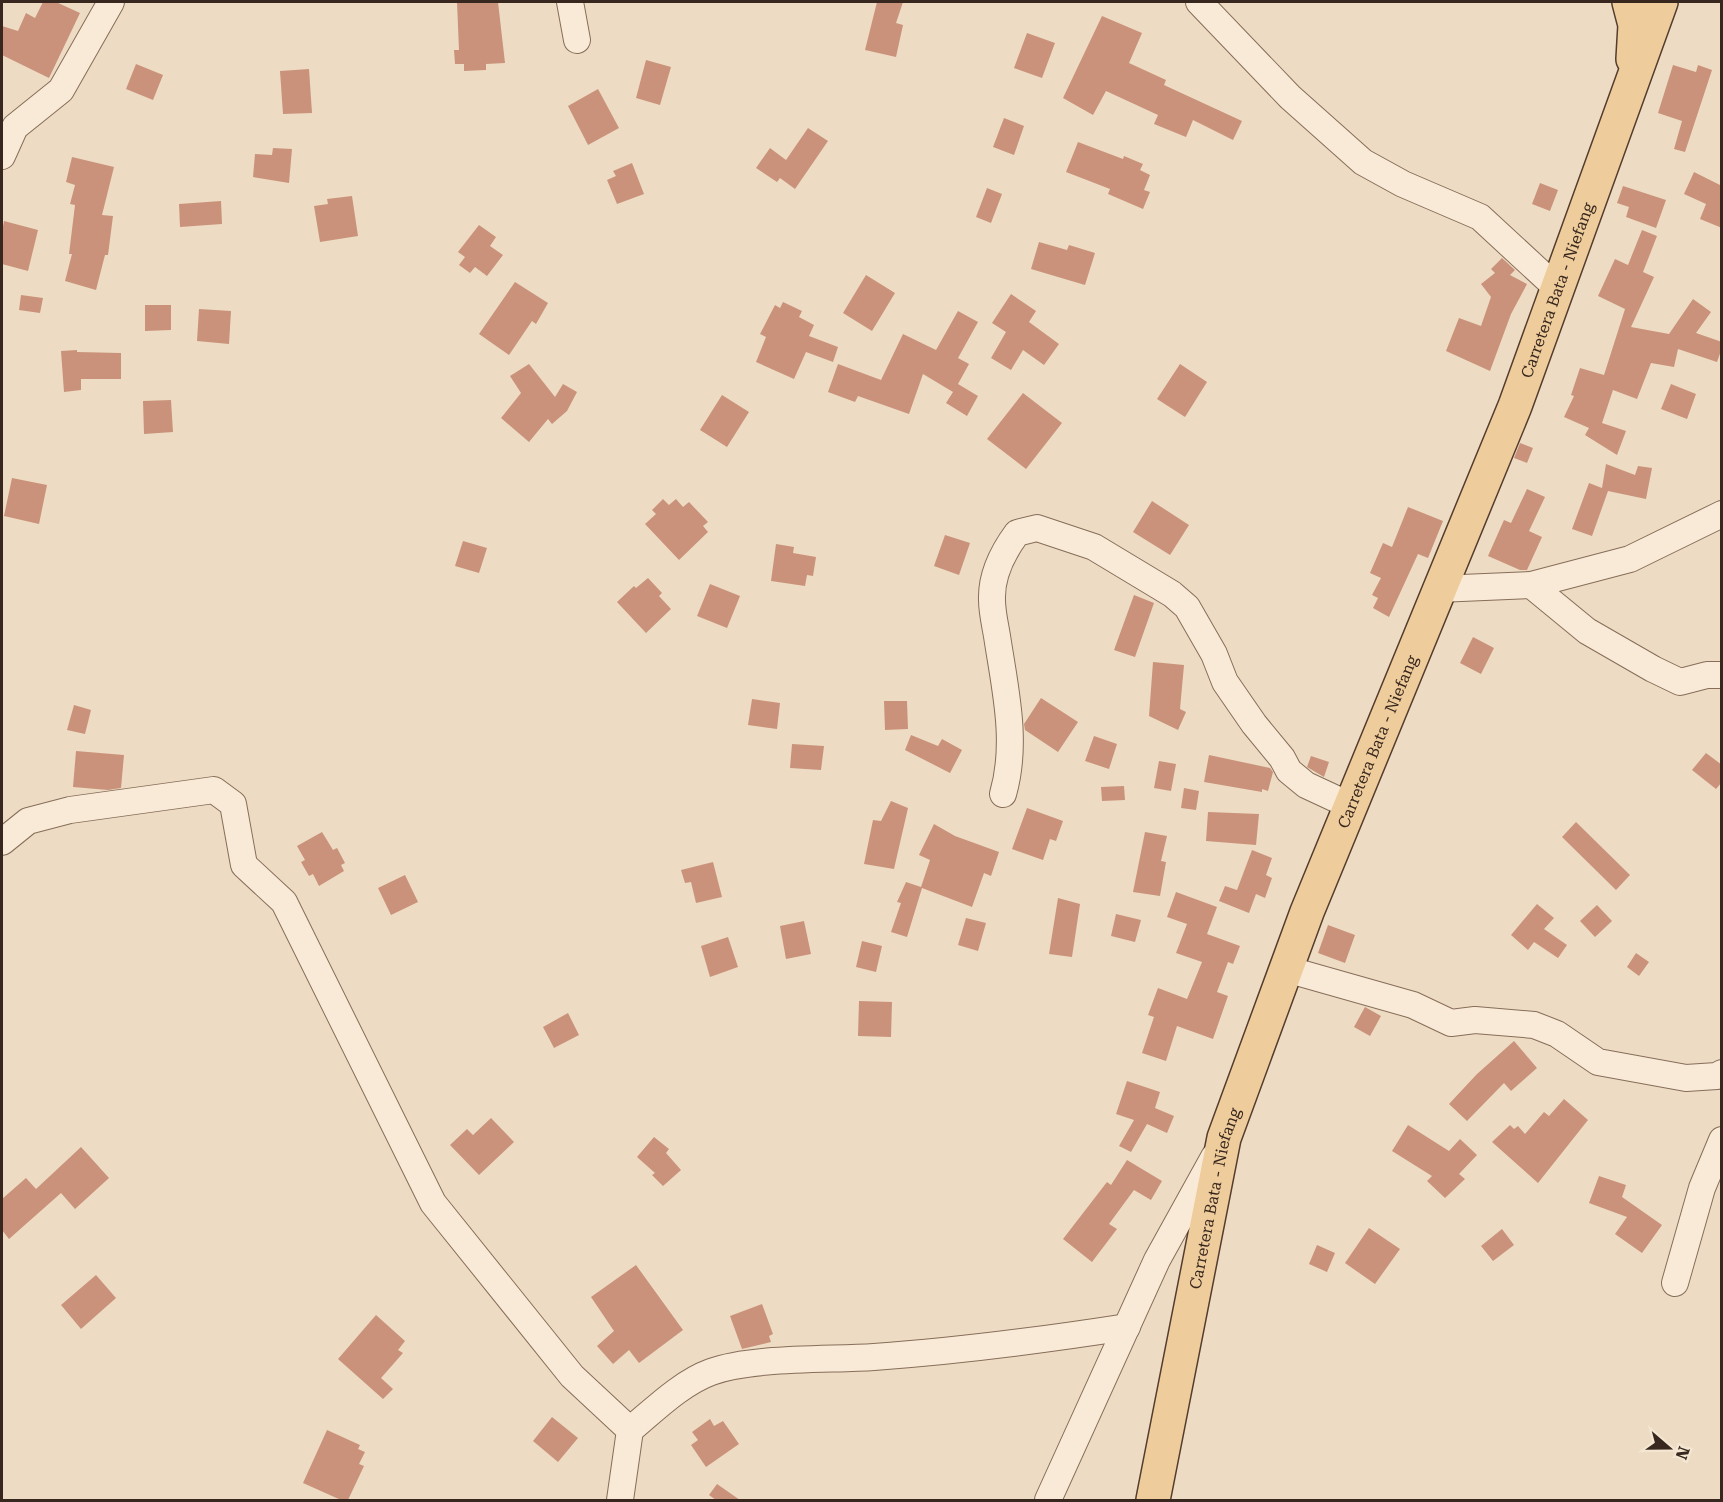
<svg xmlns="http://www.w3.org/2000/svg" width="1723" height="1502" font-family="'Roboto Serif',serif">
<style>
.building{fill:#ca927a}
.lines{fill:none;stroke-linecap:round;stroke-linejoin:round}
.minor-casing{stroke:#876d5a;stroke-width:28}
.major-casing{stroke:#543c2e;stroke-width:36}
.minor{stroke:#f8ead6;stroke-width:26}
.major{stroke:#efcc9b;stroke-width:33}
.labels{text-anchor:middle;stroke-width:4.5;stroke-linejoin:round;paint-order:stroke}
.street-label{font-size:16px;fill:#37271e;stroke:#f4e7d2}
</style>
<rect width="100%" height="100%" fill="#eddcc3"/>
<g class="building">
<polygon points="43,2 56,2 80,13 49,78 2,55 2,26 18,31 26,13 35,18"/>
<polygon points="457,2 498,2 505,63 486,64 486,70 464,71 464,64 455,64 454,50 459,50"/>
<polygon points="877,2 903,2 896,23 903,25 896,57 865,50"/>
<polygon points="1102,16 1142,33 1129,63 1166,80 1164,85 1242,121 1233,140 1193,120 1186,137 1154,124 1158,115 1106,91 1093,115 1063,98"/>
<polygon points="1027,33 1055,43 1042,78 1014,68"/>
<polygon points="646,60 671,67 660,105 636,98"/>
<polygon points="136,64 163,75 153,100 126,89"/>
<polygon points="1673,65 1696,72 1698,65 1712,70 1685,152 1674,149 1682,121 1658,113"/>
<polygon points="309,69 312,113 283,114 280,71"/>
<polygon points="598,89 619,128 588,145 568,106"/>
<polygon points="1004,118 1024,126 1014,155 993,147"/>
<polygon points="808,128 828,141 795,189 780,178 777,182 756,168 770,148 786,160"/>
<polygon points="1078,142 1123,159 1124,156 1143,164 1140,170 1150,175 1144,190 1150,192 1143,209 1108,194 1110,189 1066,172"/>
<polygon points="273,148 292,149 289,183 253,177 255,154 272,155"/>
<polygon points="72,157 114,167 102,215 113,216 108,255 105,255 96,290 65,281 72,254 69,254 75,205 70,204 75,185 66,182"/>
<polygon points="632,163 644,194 617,204 607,180 616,176 613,171"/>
<polygon points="1694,172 1722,186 1722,228 1700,219 1706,204 1684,194"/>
<polygon points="1540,183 1558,190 1550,211 1532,204"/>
<polygon points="1623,186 1666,200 1656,228 1626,217 1629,207 1617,203"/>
<polygon points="987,188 1002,194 991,223 976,217"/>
<polygon points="352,196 358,236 320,242 314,206 328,204 327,199"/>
<polygon points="221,201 222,224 180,227 179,204"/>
<polygon points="4,221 38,230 28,271 2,264 2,232"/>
<polygon points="479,225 496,237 490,246 503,255 487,276 475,267 470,273 459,265 465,257 458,252"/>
<polygon points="1642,230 1657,236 1643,272 1654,277 1631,327 1669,334 1693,299 1711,312 1696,333 1722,342 1722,348 1717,362 1678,349 1674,367 1651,363 1637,399 1613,390 1602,423 1626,431 1617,455 1585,435 1589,428 1564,417 1574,396 1571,395 1580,368 1604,375 1625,309 1598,296 1615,259 1628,265"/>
<polygon points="1039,242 1067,250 1069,245 1095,253 1085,285 1031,269"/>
<polygon points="1502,258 1515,270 1510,275 1527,284 1511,314 1490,371 1446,351 1459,318 1481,326 1491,297 1481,284 1495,273 1491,269"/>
<polygon points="866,275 895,293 872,331 843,313"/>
<polygon points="515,282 548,303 536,324 532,321 509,355 479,334"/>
<polygon points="1011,294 1036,311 1029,322 1059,344 1044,365 1023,350 1011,370 991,358 1006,332 992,323"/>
<polygon points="21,295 43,298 40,313 19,310"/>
<polygon points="783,302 802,311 799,317 814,325 809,336 838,347 833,362 806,352 794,379 756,362 766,337 760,334 775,305 780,308"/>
<polygon points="145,305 171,305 171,330 145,331"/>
<polygon points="199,309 231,311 229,344 197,341"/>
<polygon points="958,311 978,322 958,358 969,364 958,384 978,396 967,416 946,403 953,392 923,374 909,414 858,396 855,402 828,392 838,364 881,380 903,334 936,350"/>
<polygon points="77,350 77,352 121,353 121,379 81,379 81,390 64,392 61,351"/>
<polygon points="529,364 555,397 563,384 577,392 567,411 552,424 548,419 529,442 501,418 521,393 510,376"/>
<polygon points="1180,364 1207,382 1185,417 1157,399"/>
<polygon points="1671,384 1696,394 1687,419 1661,409"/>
<polygon points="1023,393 1062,423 1026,469 987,439"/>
<polygon points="722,395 749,412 727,447 700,430"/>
<polygon points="171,400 173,432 144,434 143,401"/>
<polygon points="1520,443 1533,448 1527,463 1514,458"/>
<polygon points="1606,464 1635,475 1638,466 1652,468 1646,499 1608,491 1592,536 1572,529 1589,483 1602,488"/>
<polygon points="12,478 47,485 39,524 4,516"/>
<polygon points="1527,489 1545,497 1529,531 1542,537 1527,570 1520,570 1488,556 1504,520 1511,523"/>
<polygon points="663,499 669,505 676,499 683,507 689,502 708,522 703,526 708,532 679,560 645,524 656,514 652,510"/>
<polygon points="1152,501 1189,525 1170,555 1133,532"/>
<polygon points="1408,507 1443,521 1428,558 1418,554 1389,617 1373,608 1378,598 1372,595 1381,578 1370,573 1383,543 1392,547"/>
<polygon points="945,535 970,543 959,575 934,566"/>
<polygon points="463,541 487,548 479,573 455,566"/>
<polygon points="776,544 794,547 793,553 816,557 813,576 807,575 805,586 771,581"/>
<polygon points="648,578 662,593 659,596 671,609 646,633 617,602 634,586 636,588"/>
<polygon points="710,584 740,596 727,628 697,616"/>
<polygon points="1134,595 1154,603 1135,657 1114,650"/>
<polygon points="1473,637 1494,648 1481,674 1460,663"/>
<polygon points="1153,662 1184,665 1180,709 1186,712 1178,730 1149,716"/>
<polygon points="1041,698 1078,722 1058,752 1025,730 1024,724"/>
<polygon points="752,699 780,703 777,729 748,725"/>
<polygon points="884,701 907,701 908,729 885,730"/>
<polygon points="74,705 91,710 85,734 67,730"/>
<polygon points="911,735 938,746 942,739 962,750 950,773 905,750"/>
<polygon points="1094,736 1117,744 1109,769 1085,761"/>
<polygon points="792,744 824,746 821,770 790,768"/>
<polygon points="76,751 124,755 121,788 108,790 73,787"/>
<polygon points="1706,753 1722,765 1722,782 1716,789 1692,770"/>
<polygon points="1209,755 1270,768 1273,772 1268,791 1262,789 1262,792 1204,782"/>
<polygon points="1311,756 1329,762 1324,777 1307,767"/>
<polygon points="1159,761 1176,764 1171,791 1154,788"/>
<polygon points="1124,786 1125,800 1102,801 1101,787"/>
<polygon points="1184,788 1199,791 1196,810 1181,808"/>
<polygon points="891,801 908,808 894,869 864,864 873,820 881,821"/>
<polygon points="1027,808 1063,821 1056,841 1050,839 1043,860 1012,849"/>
<polygon points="1208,812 1259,814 1256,845 1206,841"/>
<polygon points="1576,822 1630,875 1616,890 1562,837"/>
<polygon points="934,824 955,836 999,852 991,876 984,873 972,907 922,888 907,937 891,932 901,903 897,902 906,882 921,887 930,860 919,855"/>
<polygon points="322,832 333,850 337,848 345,863 341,865 344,871 319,886 313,874 309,876 301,862 305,860 297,846"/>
<polygon points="1145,832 1167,836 1161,861 1166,862 1160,896 1133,892"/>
<polygon points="1252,850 1272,858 1266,875 1272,878 1265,898 1256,894 1249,913 1219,901 1225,886 1237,890"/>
<polygon points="713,862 722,897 696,903 691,882 685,883 681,870"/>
<polygon points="405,875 418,902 391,915 378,888"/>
<polygon points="1176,892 1217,907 1207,934 1240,946 1233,964 1228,962 1217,992 1228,996 1213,1039 1177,1026 1166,1061 1142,1053 1154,1017 1148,1015 1158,988 1187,999 1202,962 1176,953 1187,924 1167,917"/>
<polygon points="1058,898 1080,904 1072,957 1049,954"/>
<polygon points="1537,904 1554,918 1544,929 1567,945 1558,958 1534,942 1528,950 1511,935"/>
<polygon points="1597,905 1612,921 1595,937 1580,921"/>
<polygon points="1116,914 1141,920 1135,942 1111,936"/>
<polygon points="966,918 986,923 978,951 958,945"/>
<polygon points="804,921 811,954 786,959 780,926"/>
<polygon points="1328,925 1355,935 1345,963 1318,953"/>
<polygon points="728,937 738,967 710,977 701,946"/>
<polygon points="862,941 882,946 876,972 856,967"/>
<polygon points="1636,953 1649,962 1639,976 1627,967"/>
<polygon points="859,1001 892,1002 891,1037 858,1036"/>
<polygon points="1365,1007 1381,1016 1370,1036 1354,1027"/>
<polygon points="568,1013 579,1035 554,1048 543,1027"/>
<polygon points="1514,1041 1537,1068 1511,1091 1504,1083 1467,1121 1449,1104 1477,1074"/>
<polygon points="1127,1081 1160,1092 1155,1108 1174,1116 1167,1133 1147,1124 1131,1152 1119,1146 1134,1120 1116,1114"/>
<polygon points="1564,1099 1588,1120 1538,1183 1492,1142 1510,1125 1514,1129 1518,1126 1525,1134 1544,1112 1549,1116"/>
<polygon points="491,1118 514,1142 479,1175 450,1145 467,1129 473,1135"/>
<polygon points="1408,1125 1449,1151 1460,1139 1477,1155 1459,1174 1465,1179 1445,1198 1427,1181 1432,1176 1392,1151"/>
<polygon points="654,1137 669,1149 666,1153 681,1170 663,1186 652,1175 655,1173 637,1157"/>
<polygon points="81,1147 109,1178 75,1209 61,1193 9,1239 2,1230 2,1199 26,1178 36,1189"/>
<polygon points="1127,1160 1162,1181 1151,1200 1134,1190 1109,1224 1117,1229 1092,1262 1063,1239 1107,1182 1111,1185"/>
<polygon points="1599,1176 1626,1185 1622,1197 1662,1225 1642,1253 1615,1234 1627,1217 1589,1203"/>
<polygon points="1369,1228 1400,1249 1375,1284 1345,1263"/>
<polygon points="1502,1229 1514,1245 1493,1261 1481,1246"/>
<polygon points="1317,1245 1335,1253 1327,1272 1309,1264"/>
<polygon points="636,1265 683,1330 639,1363 629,1350 613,1364 597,1346 614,1331 591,1297"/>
<polygon points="96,1275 116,1298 81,1329 61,1305"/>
<polygon points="762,1304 773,1334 769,1336 771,1342 742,1349 730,1316"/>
<polygon points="376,1315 405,1341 398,1350 403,1353 381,1378 393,1389 383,1399 338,1359"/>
<polygon points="552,1417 578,1438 558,1462 533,1441"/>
<polygon points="710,1419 714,1426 723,1421 739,1444 706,1467 691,1445 698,1440 692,1432"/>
<polygon points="327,1430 360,1445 358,1449 365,1452 359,1464 364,1466 348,1500 341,1500 303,1483"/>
<polygon points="717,1484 740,1500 716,1500 709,1495"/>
</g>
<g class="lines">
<g class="minor-casing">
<g id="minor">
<polyline points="570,2 577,40"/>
<polyline points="1199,2 1290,97 1363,162 1403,184 1480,217 1559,290"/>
<polyline points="2,156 15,127 61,90 111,2"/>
<polyline points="1531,585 1587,631 1653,669 1680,682 1707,675 1722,675"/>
<polyline points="1438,589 1531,585 1630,559 1722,514"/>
<path d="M1003 794C1018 742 1005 689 997 636 995 624 992 612 992 600 991 575 1003 552 1017 533L1037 528 1094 547 1172 594 1187 607 1214 654 1225 682 1254 724 1282 758 1289 771 1306 785 1349 805"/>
<polyline points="2,842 28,821 70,810 214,790 233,804 244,865 284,902 433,1203 572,1376 630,1430"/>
<polyline points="1286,969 1413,1005 1451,1023 1475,1020 1534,1025 1557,1034 1598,1062 1686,1078 1717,1076 1722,1073"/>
<polyline points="1675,1283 1702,1188 1722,1140"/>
<path d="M620 1500 630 1430C654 1410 681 1383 711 1372 752 1357 828 1360 874 1357 959 1351 1043 1340 1127 1327"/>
<polyline points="1048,1500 1157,1260 1214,1157"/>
</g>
</g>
<g class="major-casing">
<g id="major">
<polyline points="1629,2 1635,25 1633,59"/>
<path id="s1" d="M1153 1500 1224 1138 1307 912 1515 406 1661 2"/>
</g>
</g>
<use href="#minor" class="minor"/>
<use href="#major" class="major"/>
</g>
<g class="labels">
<g class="street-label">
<text dy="6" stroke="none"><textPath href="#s1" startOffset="1280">Carretera Bata - Niefang</textPath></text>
<text dy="6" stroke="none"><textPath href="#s1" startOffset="794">Carretera Bata - Niefang</textPath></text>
<text dy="6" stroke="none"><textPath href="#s1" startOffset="308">Carretera Bata - Niefang</textPath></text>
</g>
</g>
<rect width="1723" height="1502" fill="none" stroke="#37271e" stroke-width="6"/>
<g transform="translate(1669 1448) rotate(110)" stroke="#f4e7d2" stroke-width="4.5" paint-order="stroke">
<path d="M0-4.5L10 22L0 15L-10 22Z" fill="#37271e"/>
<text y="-9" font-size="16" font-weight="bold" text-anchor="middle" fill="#37271e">N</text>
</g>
</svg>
